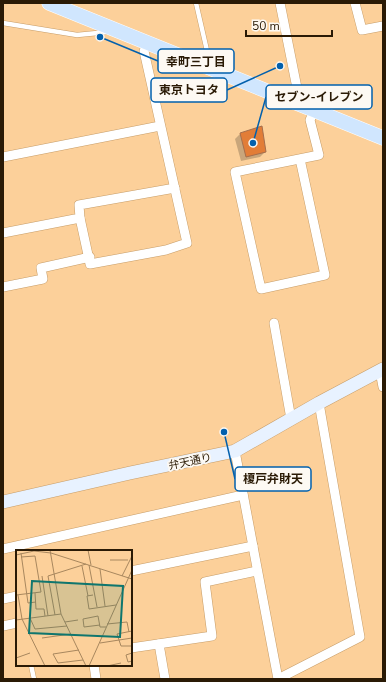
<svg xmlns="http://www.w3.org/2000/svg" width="386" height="682" font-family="'Nunito Sans','Noto Sans JP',sans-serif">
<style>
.shadow{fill:#0003}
.building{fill:#e27d37;stroke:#a56e4c}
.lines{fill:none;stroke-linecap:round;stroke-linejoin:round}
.lane-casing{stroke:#c79d68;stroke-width:5.5}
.street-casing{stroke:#c79d68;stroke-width:10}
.secondary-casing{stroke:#c79d68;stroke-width:14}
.primary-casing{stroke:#fff;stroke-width:15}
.lane{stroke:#fff;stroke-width:4.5}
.street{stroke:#fff;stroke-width:9}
.secondary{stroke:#e8f2ff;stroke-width:13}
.primary{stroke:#d0e6fe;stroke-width:14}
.labels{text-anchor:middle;stroke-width:3.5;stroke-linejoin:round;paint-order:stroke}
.street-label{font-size:11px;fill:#2a1a05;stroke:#fdf9f3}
.inset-road{fill:none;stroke:#a8875e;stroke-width:1}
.view{fill:#0f766e;fill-opacity:0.15;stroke:#0f766e;stroke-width:2}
.inset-edge{fill:none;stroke:#2a1a05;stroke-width:2}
.leader{fill:none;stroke:#0260ad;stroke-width:1.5}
.callout-dot{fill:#0260ad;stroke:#fdf9f3;stroke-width:1.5}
.callout{fill:#fdf9f3;stroke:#0260ad;stroke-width:1.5}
.callout-label{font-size:12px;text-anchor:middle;font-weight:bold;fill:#2a1a05}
</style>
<rect width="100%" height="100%" fill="#fcd09a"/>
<polygon class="shadow" points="261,128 265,152 260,157 241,161 235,139 240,134"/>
<polygon class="building" points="262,126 266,152 246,157 240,133"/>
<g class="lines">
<g class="lane-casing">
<g id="lane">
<polyline points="196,3 208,55 206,64"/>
<polyline points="3,23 77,35 108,32"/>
<polyline points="31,665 34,679"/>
</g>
</g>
<g class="street-casing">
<g id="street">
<polyline points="280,3 298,93 295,103"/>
<polyline points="355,3 362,30 383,26"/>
<polyline points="3,157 160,126"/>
<polyline points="300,159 325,275 261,289 235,172 319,155 310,120 314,111"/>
<polyline points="80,218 90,264 166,250 187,243 144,51 148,42"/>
<polyline points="3,233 80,218 79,205 175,188"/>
<polyline points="3,287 43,279 41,268 90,257"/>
<polyline points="274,323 291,419"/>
<polyline points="380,371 383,387"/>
<polyline points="235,451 278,679"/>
<polyline points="3,549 243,495"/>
<polyline points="131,571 253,546"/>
<polyline points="3,599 17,596"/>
<polyline points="3,626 17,623"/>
<polyline points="159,644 165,679"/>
<polyline points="131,648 212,636 205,582 257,571"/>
<polyline points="94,665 96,679"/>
<polyline points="278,679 360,637 319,403"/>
</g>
</g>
<g class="secondary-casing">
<polyline id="secondary" points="3,502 130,473 235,451 319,403 383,369"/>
</g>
<g class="primary-casing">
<polyline id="primary" points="49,3 383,138"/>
</g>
<use href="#lane" class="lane"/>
<use href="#street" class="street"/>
<use href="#secondary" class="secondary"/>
<use href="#primary" class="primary"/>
</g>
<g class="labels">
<g class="street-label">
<text transform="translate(190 461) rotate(-12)" y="4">弁天通り</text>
</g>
</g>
<g transform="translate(16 550)">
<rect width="116" height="116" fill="#fcd09a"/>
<path class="inset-road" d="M34 0 45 64 70 116M72 0 75 15M5 3 12 53 20 52M0 5 18 1 35 3 116 29M94 10H112M73 15 81 57M66 16 72 46M84 19 89 56M26 26 32 66M106 26 116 6M19 43 20 59H28L29 66M0 45 25 42 19 6 5 7M2 45 6 69 29 116M77 45 71 46 73 59 100 55M39 65 32 26 70 14M14 68 19 79 51 76M0 70 45 64M49 72 62 70M91 74 111 72 113 82M84 75 68 77 67 69 82 66 84 77H90M116 81 101 84 105 96H116M26 88 55 84M84 93 116 88M63 100 37 104 42 113 67 110M116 103 110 105 112 112 116 111M0 108 14 103M73 116 116 20M91 116 105 113"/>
<path class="view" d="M16 31 107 36 104 87 13 83Z"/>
<rect width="116" height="116" class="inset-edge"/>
</g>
<path class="leader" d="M100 37L158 61M280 66L227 90M253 143L266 97M224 432L235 479"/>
<g class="callout-dot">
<circle cx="100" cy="37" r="4"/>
<circle cx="280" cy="66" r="4"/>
<circle cx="253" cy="143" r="4"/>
<circle cx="224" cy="432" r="4"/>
</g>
<g class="callout">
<rect x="158" y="49" width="76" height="24" rx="4"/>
<rect x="151" y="78" width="76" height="24" rx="4"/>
<rect x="266" y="85" width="106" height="24" rx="4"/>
<rect x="235" y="467" width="76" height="24" rx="4"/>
</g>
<g class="callout-label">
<text x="196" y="66">幸町三丁目</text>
<text x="189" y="94">東京トヨタ</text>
<text x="319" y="101">セブン-イレブン</text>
<text x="273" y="483">榎戸弁財天</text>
</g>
<rect width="386" height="682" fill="none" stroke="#2a1a05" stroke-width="8"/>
<path d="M246 30v6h86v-6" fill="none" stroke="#2a1a05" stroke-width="2"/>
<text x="252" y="30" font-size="12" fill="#2a1a05" stroke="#fdf9f3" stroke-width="3" paint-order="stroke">50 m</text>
</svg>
